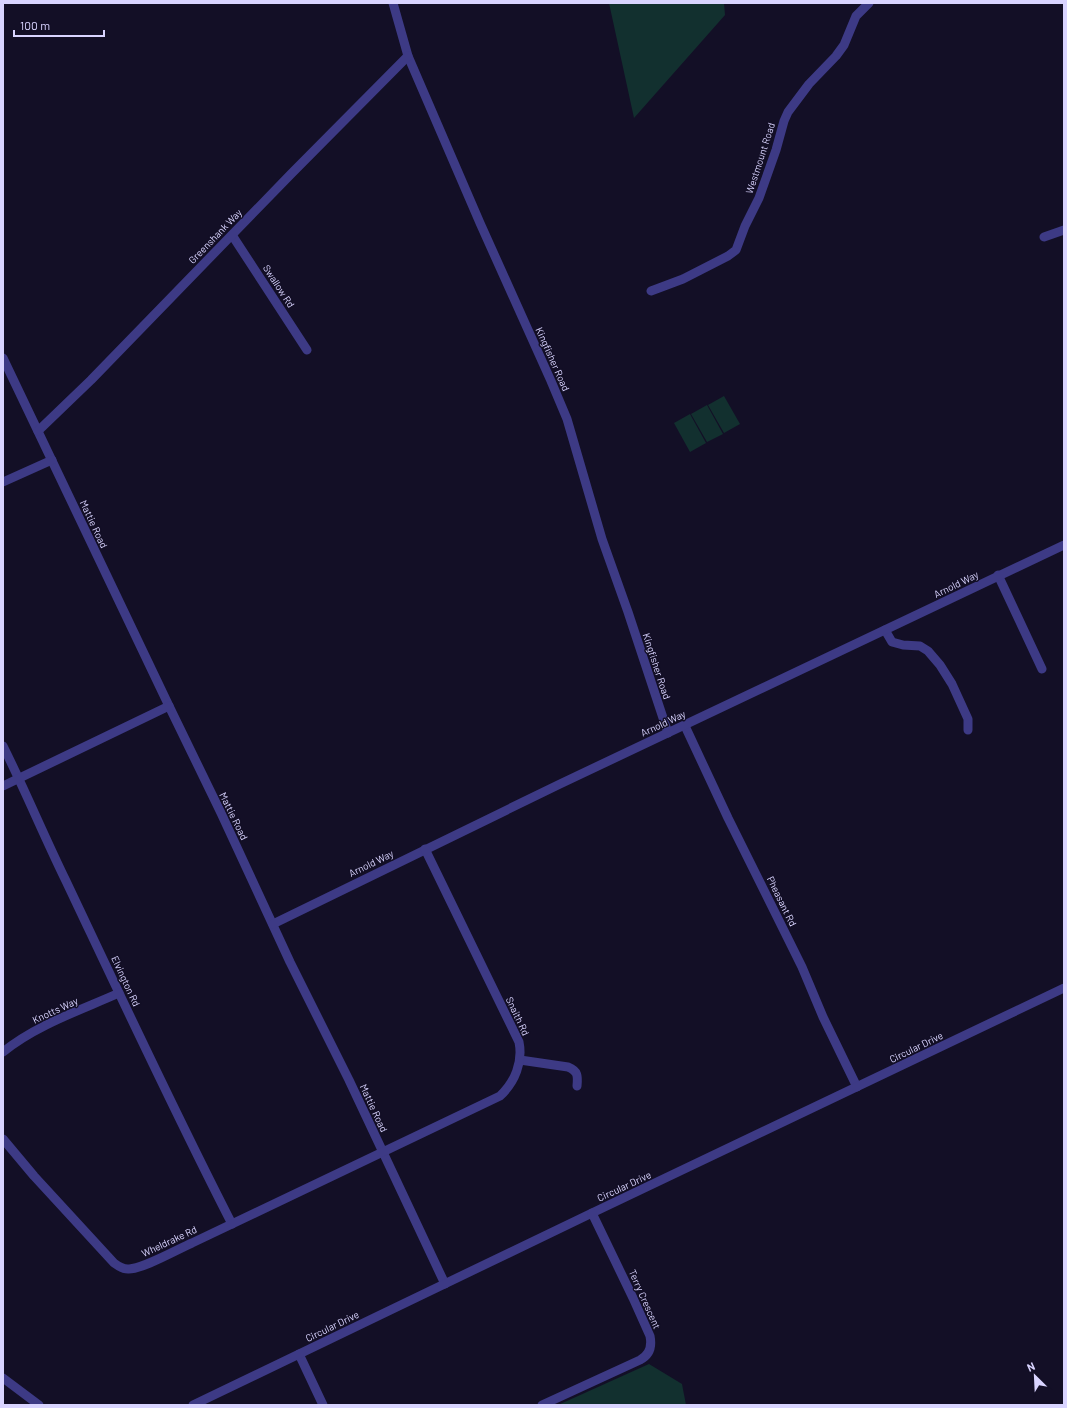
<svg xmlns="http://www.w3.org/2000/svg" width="1067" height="1408" font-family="Barlow,sans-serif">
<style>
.green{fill:#12302f}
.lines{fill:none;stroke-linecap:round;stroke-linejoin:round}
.minor{stroke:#3d3a85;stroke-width:9}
.labels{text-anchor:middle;stroke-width:3;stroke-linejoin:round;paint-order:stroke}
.street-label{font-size:10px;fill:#d9d4ff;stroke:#130f26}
</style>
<rect width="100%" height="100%" fill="#130f26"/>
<g class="green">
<polygon points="609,3 724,3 725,15 634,118"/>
<polygon points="724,396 740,424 724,433 708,405"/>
<polygon points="707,405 723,434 707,442 691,414"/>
<polygon points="690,414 706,443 690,452 674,423"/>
<polygon points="649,1364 682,1384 686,1405 558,1405"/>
</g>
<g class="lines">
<g class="minor">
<polyline points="393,3 408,56 480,223 551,381 567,419 602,539 628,612 668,733"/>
<polyline points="232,235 307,350"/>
<polyline points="1044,237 1064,230"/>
<polyline points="651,291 683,279 728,256 736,250 745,226 759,198 776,150 784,121 788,112 809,84 836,56 844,45 856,16 869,3"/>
<polyline points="3,358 169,706 221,813 290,962 349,1080 445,1284"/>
<polyline points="38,431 91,380 291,174 408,56"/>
<polyline points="3,482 52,460"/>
<polyline points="998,575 1042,669"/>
<polyline points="885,630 892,642 903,645 920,646 928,651 940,665 952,684 968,719 968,730"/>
<polyline points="685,726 728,818 802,967 823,1017 857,1087"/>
<path d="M3 746C25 790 44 836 66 881 120 995 174 1111 232 1224"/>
<polyline points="3,786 169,706"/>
<polyline points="273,924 560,784 1064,545"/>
<path d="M3 1052C36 1025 81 1010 119 993"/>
<path d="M520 1060 568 1067C578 1071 578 1076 577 1086"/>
<path d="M3 1139 34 1176 114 1263C118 1266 123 1269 128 1269 141 1270 178 1249 192 1243L500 1096C515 1082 523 1062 519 1042L425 849"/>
<polyline points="299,1354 323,1405"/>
<polyline points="3,1378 39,1405"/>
<polyline points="193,1405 592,1213 1064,988"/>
<path d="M542 1405 640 1360C650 1355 652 1346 650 1336L633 1298 592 1213"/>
</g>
</g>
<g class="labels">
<g class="street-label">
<text transform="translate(760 158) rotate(-72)" y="4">Westmount Road</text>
<text transform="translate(215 236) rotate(-46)" y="4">Greenshank Way</text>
<text transform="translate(279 286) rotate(57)" y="4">Swallow Rd</text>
<text transform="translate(553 359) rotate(66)" y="4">Kingfisher Road</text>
<text transform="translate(94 524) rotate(65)" y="4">Mattie Road</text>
<text transform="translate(956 584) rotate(-26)" y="4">Arnold Way</text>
<text transform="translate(657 666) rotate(72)" y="4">Kingfisher Road</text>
<text transform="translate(663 723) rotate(-25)" y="4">Arnold Way</text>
<text transform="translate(234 816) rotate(64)" y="4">Mattie Road</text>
<text transform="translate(371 863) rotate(-26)" y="4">Arnold Way</text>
<text transform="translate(782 901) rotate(64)" y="4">Pheasant Rd</text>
<text transform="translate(126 981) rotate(65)" y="4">Elvington Rd</text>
<text transform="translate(55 1010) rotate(-25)" y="4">Knotts Way</text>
<text transform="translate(518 1016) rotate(65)" y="4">Snaith Rd</text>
<text transform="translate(916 1047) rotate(-26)" y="4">Circular Drive</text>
<text transform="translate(374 1108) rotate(65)" y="4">Mattie Road</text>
<text transform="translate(624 1186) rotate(-25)" y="4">Circular Drive</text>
<text transform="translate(169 1241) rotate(-25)" y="4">Wheldrake Rd</text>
<text transform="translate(645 1299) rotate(66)" y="4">Terry Crescent</text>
<text transform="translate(332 1326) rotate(-26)" y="4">Circular Drive</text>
</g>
</g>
<rect width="1067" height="1408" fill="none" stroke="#d9d4ff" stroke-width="8"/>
<g transform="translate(1035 1376) rotate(336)" stroke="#130f26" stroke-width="3" paint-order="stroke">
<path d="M0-3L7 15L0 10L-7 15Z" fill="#d9d4ff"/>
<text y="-6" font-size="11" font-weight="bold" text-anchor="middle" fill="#d9d4ff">N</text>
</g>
<path d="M14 30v6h90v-6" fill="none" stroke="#d9d4ff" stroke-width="2"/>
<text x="20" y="30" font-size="12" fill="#d9d4ff" stroke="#130f26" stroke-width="3" paint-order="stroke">100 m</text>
</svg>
